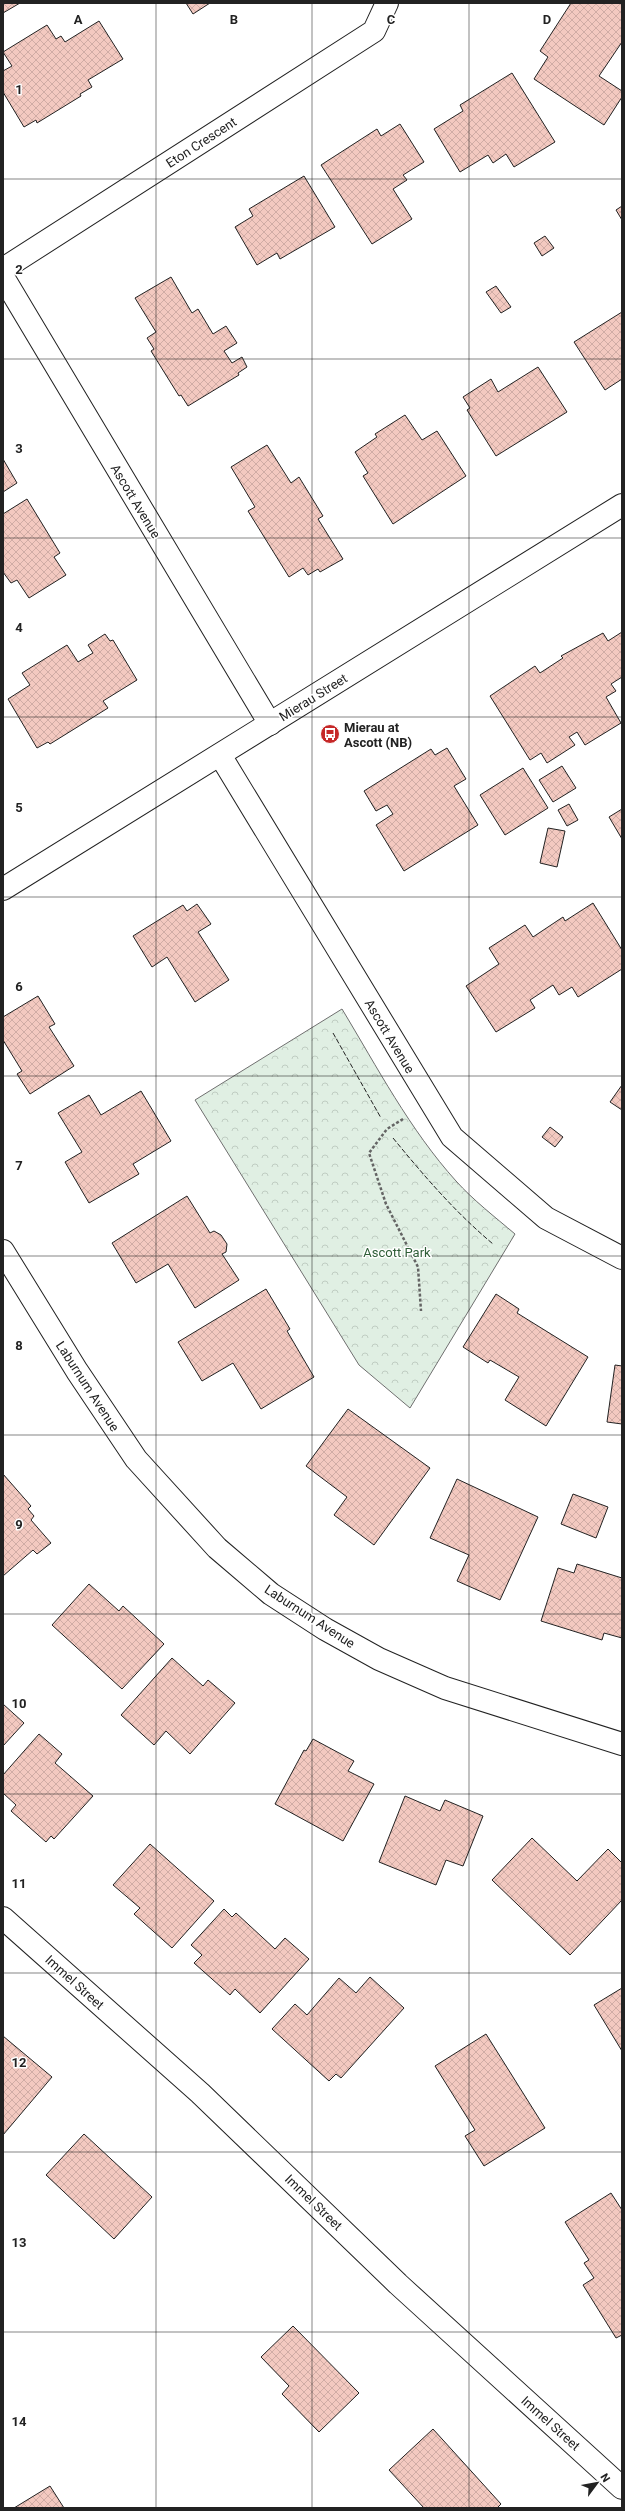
<svg xmlns="http://www.w3.org/2000/svg" width="625" height="2511" font-family="Roboto,sans-serif">
<style>
.forest{fill:url(#forest-crowns);stroke:#6f6f6f}
.building{fill:url(#building-cross-hatch);stroke:#222}
.lines{fill:none;stroke-linecap:round;stroke-linejoin:round}
.minor-casing{stroke:#222;stroke-width:24}
.path{stroke:#646464;stroke-width:2.5;stroke-dasharray:3 2;stroke-linecap:butt}
.minor{stroke:#fff;stroke-width:22}
.fence{stroke:#222;stroke-width:1;stroke-dasharray:5 2;stroke-linecap:butt}
.grid{fill:none;stroke:#222;stroke-width:1;stroke-opacity:0.55}
.labels{text-anchor:middle;stroke-width:3;stroke-linejoin:round;paint-order:stroke}
.street-label{font-size:13px;fill:#222;stroke:#fff}
.poi-label{font-size:13px;font-weight:bold;fill:#222;stroke:#fff;text-anchor:start}
.park-label{font-size:13px;fill:#2f5e38;stroke:#fff}
.grid-label{font-size:13px;text-anchor:middle;font-weight:bold;fill:#222;stroke:#fff;stroke-width:3;stroke-linejoin:round;paint-order:stroke}
</style>
<defs>
<pattern id="forest-crowns" width="20" height="18" patternUnits="userSpaceOnUse"><rect width="20" height="18" fill="#e0efe3"/><path d="M2 6a3 3 0 1 1 6 0M12 15a3 3 0 1 1 6 0" fill="none" stroke="#c0cdc2"/></pattern>
<pattern id="building-cross-hatch" width="8" height="8" patternUnits="userSpaceOnUse"><rect width="8" height="8" fill="#f3c9c0"/><path d="M0 0l8 8M0 8l8-8" fill="none" stroke="#d0aca5"/></pattern>
</defs>
<rect width="100%" height="100%" fill="#fff"/>
<path class="forest" d="M342 1009C377 1067 410 1130 456 1181 473 1200 495 1217 515 1234L410 1408 359 1365 195 1100Z"/>
<g class="building">
<polygon points="3,3 20,3 3,13"/>
<polygon points="186,3 210,3 193,14"/>
<polygon points="571,3 622,3 622,42 599,76 622,91 622,97 604,125 534,79 548,57 540,51"/>
<polygon points="99,21 123,59 88,80 92,87 80,94 81,96 37,123 36,120 24,127 3,92 3,71 12,66 3,52 47,25 56,39 61,36 65,42"/>
<polygon points="512,73 555,142 514,167 506,154 493,163 488,155 460,172 434,129 463,111 460,105"/>
<polygon points="400,124 424,162 403,175 407,180 393,189 412,219 372,244 321,165 377,129 381,136"/>
<polygon points="304,176 335,227 280,259 277,253 257,265 235,227 253,216 249,209"/>
<polygon points="622,206 622,220 616,210"/>
<polygon points="545,236 554,248 542,256 534,243"/>
<polygon points="171,277 192,313 198,309 213,334 226,326 237,343 224,351 232,363 242,357 247,367 238,373 239,375 188,406 181,395 179,396 151,351 154,349 147,338 156,332 135,298"/>
<polygon points="496,286 511,307 501,313 486,292"/>
<polygon points="622,312 622,379 605,390 574,342"/>
<polygon points="538,367 567,412 496,456 467,410 470,408 463,397 491,379 498,392"/>
<polygon points="405,415 422,440 437,431 466,476 393,524 363,476 368,473 355,452 377,437 375,434"/>
<polygon points="267,445 291,483 299,477 323,516 318,519 343,559 320,572 318,569 308,575 303,568 289,577 248,511 255,507 231,467"/>
<polygon points="3,459 17,483 3,492"/>
<polygon points="27,499 60,553 54,557 66,575 29,598 17,580 11,583 3,572 3,514"/>
<polygon points="622,632 622,677 611,684 616,691 606,697 621,723 585,745 577,732 569,737 575,745 547,763 541,753 530,760 490,696 535,666 540,673 563,658 561,656 603,633 608,641"/>
<polygon points="105,634 110,641 113,640 137,680 103,701 108,708 50,744 48,742 37,748 8,699 30,685 22,673 67,645 78,662 93,653 88,645"/>
<polygon points="447,748 466,779 454,786 478,825 404,871 376,825 393,814 387,805 376,811 364,791 431,749 435,755"/>
<polygon points="562,766 576,788 553,802 539,780"/>
<polygon points="523,768 548,808 505,835 480,795"/>
<polygon points="569,804 578,820 567,826 558,810"/>
<polygon points="622,809 622,839 609,817"/>
<polygon points="548,828 565,831 557,867 540,863"/>
<polygon points="593,903 622,950 622,969 578,997 572,987 559,995 553,985 530,1000 535,1008 496,1032 466,986 499,964 489,948 525,925 533,937 563,917 565,921"/>
<polygon points="197,904 211,924 198,932 229,980 195,1002 167,957 152,967 133,936 183,905 187,911"/>
<polygon points="38,996 55,1024 49,1027 74,1066 30,1094 17,1074 22,1071 3,1040 3,1017"/>
<polygon points="622,1085 622,1110 610,1102"/>
<polygon points="141,1091 171,1141 133,1164 139,1174 89,1203 65,1162 82,1152 58,1113 89,1095 101,1115"/>
<polygon points="550,1127 563,1137 555,1147 542,1137"/>
<polygon points="187,1196 210,1233 214,1231 221,1235 227,1244 226,1252 222,1254 239,1280 195,1308 168,1264 136,1283 112,1243"/>
<polygon points="266,1289 290,1329 287,1331 314,1377 261,1409 233,1363 202,1381 178,1342"/>
<polygon points="496,1294 519,1309 517,1313 588,1357 546,1426 505,1400 519,1377 490,1360 488,1363 463,1347"/>
<polygon points="615,1365 622,1366 622,1424 607,1422"/>
<polygon points="348,1409 430,1468 374,1545 334,1515 347,1497 306,1466"/>
<polygon points="3,1474 31,1506 28,1509 34,1516 31,1520 51,1543 37,1554 33,1550 3,1576"/>
<polygon points="457,1479 538,1517 500,1600 457,1581 469,1555 430,1538"/>
<polygon points="573,1494 608,1507 596,1538 561,1524"/>
<polygon points="577,1564 622,1578 622,1638 604,1633 602,1640 541,1621 558,1568 574,1573"/>
<polygon points="89,1584 119,1611 123,1606 164,1644 122,1689 52,1625"/>
<polygon points="172,1658 203,1686 208,1680 235,1703 190,1754 166,1731 154,1745 121,1715"/>
<polygon points="3,1704 24,1723 3,1746"/>
<polygon points="39,1734 62,1754 55,1763 93,1796 54,1839 51,1836 46,1842 11,1811 16,1805 3,1793 3,1775"/>
<polygon points="313,1739 354,1761 348,1771 374,1784 343,1841 275,1804 304,1750 306,1751"/>
<polygon points="405,1796 440,1811 445,1800 483,1816 463,1866 446,1860 436,1885 379,1862"/>
<polygon points="532,1838 577,1881 608,1849 622,1863 622,1900 570,1955 492,1880"/>
<polygon points="150,1844 214,1901 172,1948 134,1914 140,1908 113,1885"/>
<polygon points="224,1909 232,1917 236,1913 275,1949 285,1938 309,1959 260,2013 235,1989 230,1995 194,1963 202,1955 191,1945"/>
<polygon points="370,1977 404,2008 341,2078 336,2074 329,2081 272,2029 295,2004 307,2015 339,1978 356,1993"/>
<polygon points="622,1988 622,2051 594,2005"/>
<polygon points="486,2034 545,2128 484,2166 465,2136 475,2130 435,2066"/>
<polygon points="3,2036 52,2077 3,2135"/>
<polygon points="84,2134 152,2197 114,2239 46,2175"/>
<polygon points="611,2193 622,2210 622,2335 616,2338 583,2285 594,2278 584,2263 589,2260 565,2222"/>
<polygon points="293,2326 359,2393 319,2432 282,2394 289,2386 261,2357"/>
<polygon points="433,2429 501,2504 497,2508 424,2508 389,2470"/>
<polygon points="50,2486 64,2508 14,2508"/>
</g>
<g class="lines">
<g class="minor-casing">
<g id="minor">
<polyline points="3,269 374,31 387,3"/>
<polyline points="3,277 270,724"/>
<polyline points="220,755 452,1137 546,1218 622,1258"/>
<polyline points="3,889 622,505"/>
<polyline points="3,1251 77,1371 136,1459 217,1548 271,1594 325,1629 379,1659 445,1688 622,1744"/>
<polyline points="3,1918 200,2093 398,2284 622,2488"/>
</g>
</g>
<polyline class="path" points="403,1119 387,1129 369,1153 386,1204 418,1267 421,1311"/>
<use href="#minor" class="minor"/>
<g class="fence">
<polyline points="333,1033 381,1118"/>
<path d="M393 1138C425 1177 455 1212 493 1244"/>
</g>
</g>
<path class="grid" d="M156 3V2508M312 3V2508M469 3V2508M3 179H622M3 359H622M3 538H622M3 717H622M3 897H622M3 1076H622M3 1256H622M3 1435H622M3 1614H622M3 1794H622M3 1973H622M3 2152H622M3 2332H622"/>
<defs>
<g id="bus-disc" transform="scale(1)"><circle r="9.5" fill="#c62828" stroke="#fff"/><path d="M-5-6H5V4H4V6H2V4H-2V6H-4V4H-5ZM-3.5-4V0h7V-4ZM-3.5 1.2v1.5H-2V1.2ZM2 1.2v1.5H3.5V1.2Z" fill="#fff"/></g>
</defs>
<g fill-rule="evenodd">
<use href="#bus-disc" x="330" y="734"/>
</g>
<g class="labels">
<g class="street-label">
<text transform="translate(201 142) rotate(-33)" y="5">Eton Crescent</text>
<text transform="translate(136 501) rotate(59)" y="5">Ascott Avenue</text>
<text transform="translate(313 697) rotate(-32)" y="5">Mierau Street</text>
<text transform="translate(390 1036) rotate(59)" y="5">Ascott Avenue</text>
<text transform="translate(88 1386) rotate(57)" y="5">Laburnum Avenue</text>
<text transform="translate(310 1616) rotate(33)" y="5">Laburnum Avenue</text>
<text transform="translate(75 1982) rotate(42)" y="5">Immel Street</text>
<text transform="translate(314 2202) rotate(44)" y="5">Immel Street</text>
<text transform="translate(551 2423) rotate(42)" y="5">Immel Street</text>
</g>
<g class="poi-label">
<text x="344" y="732">Mierau at<tspan x="344" dy="15">Ascott (NB)</tspan></text>
</g>
<g class="park-label">
<text x="397" y="1257">Ascott Park</text>
</g>
</g>
<g class="grid-label">
<text x="78" y="24">A</text>
<text x="234" y="24">B</text>
<text x="391" y="24">C</text>
<text x="547" y="24">D</text>
<text x="19" y="94">1</text>
<text x="19" y="274">2</text>
<text x="19" y="453">3</text>
<text x="19" y="632">4</text>
<text x="19" y="812">5</text>
<text x="19" y="991">6</text>
<text x="19" y="1170">7</text>
<text x="19" y="1350">8</text>
<text x="19" y="1529">9</text>
<text x="19" y="1708">10</text>
<text x="19" y="1888">11</text>
<text x="19" y="2067">12</text>
<text x="19" y="2247">13</text>
<text x="19" y="2426">14</text>
</g>
<rect width="625" height="2511" fill="none" stroke="#222222" stroke-width="8"/>
<g transform="translate(597 2483) rotate(58)" stroke="#ffffff" stroke-width="3" paint-order="stroke">
<path d="M0-3L7 15L0 10L-7 15Z" fill="#222222"/>
<text y="-6" font-size="11" font-weight="bold" text-anchor="middle" fill="#222222">N</text>
</g>
</svg>
